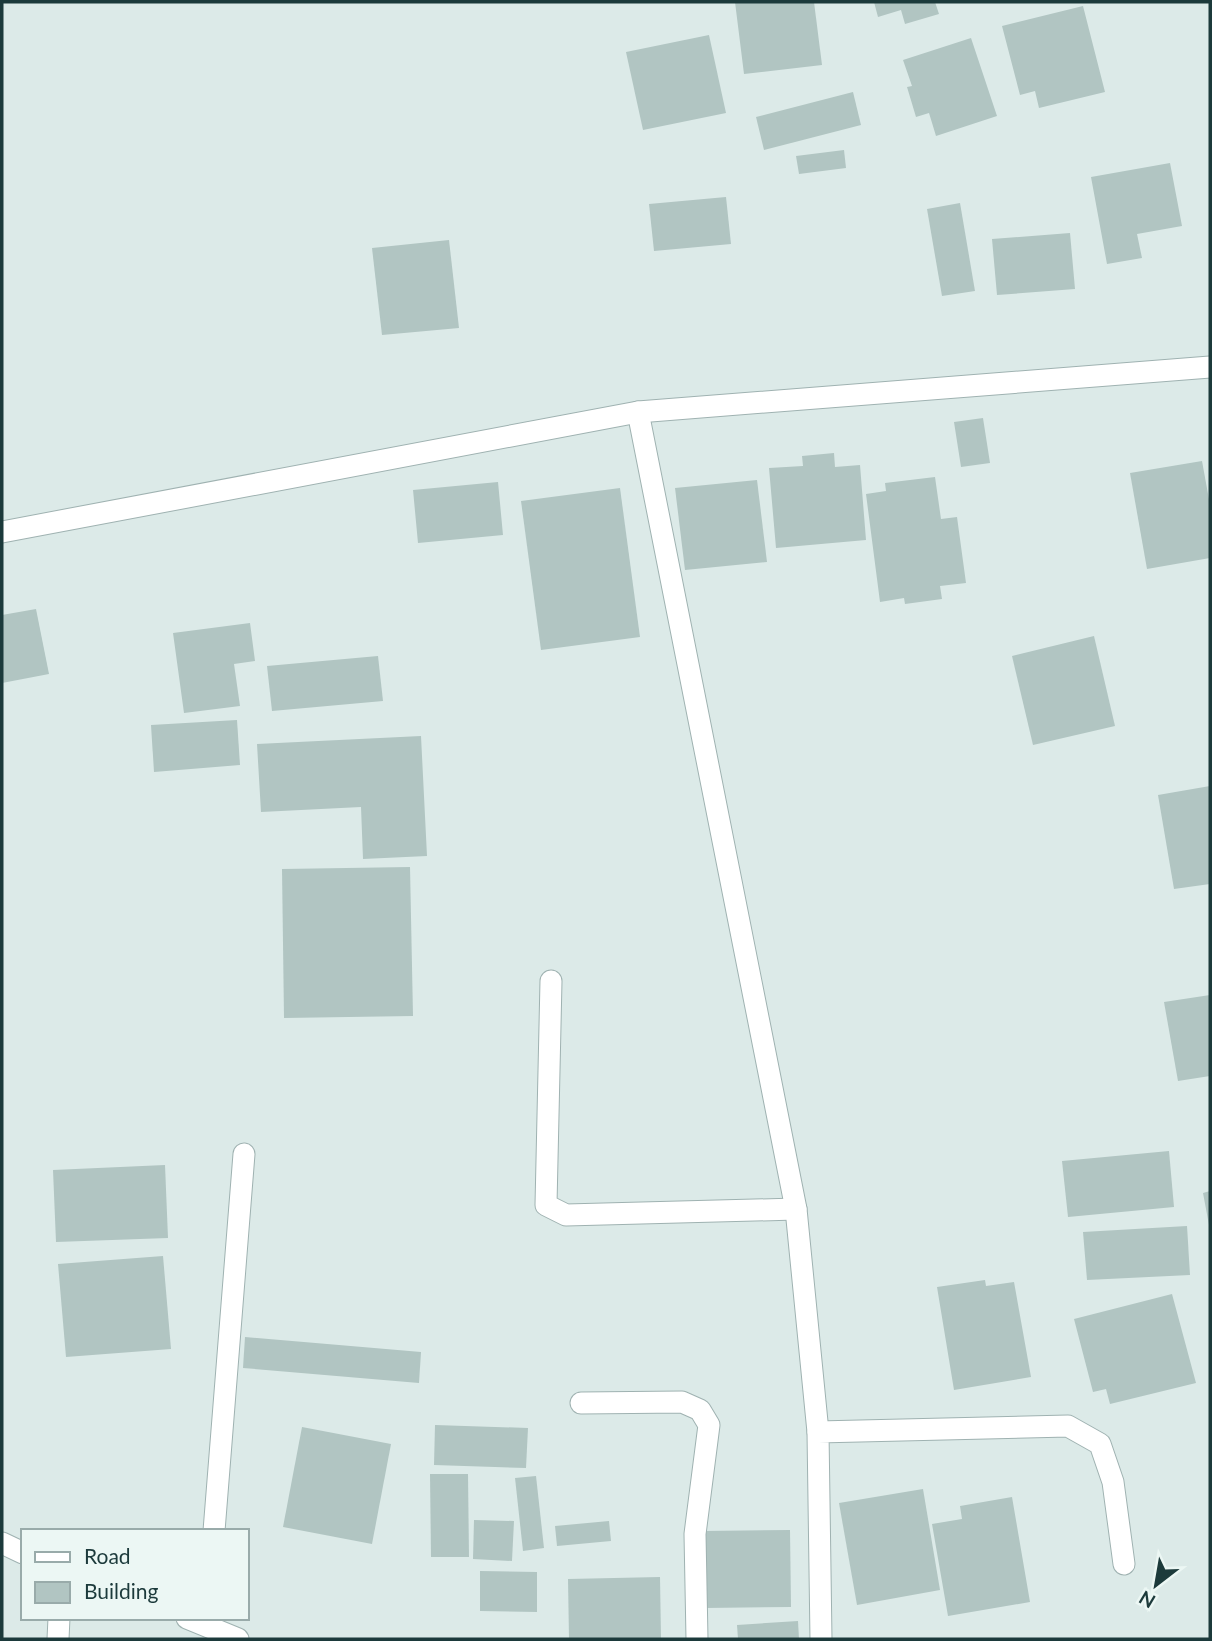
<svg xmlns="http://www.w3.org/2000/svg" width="1212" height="1641" font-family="Lato,sans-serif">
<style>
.building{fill:#b1c5c2}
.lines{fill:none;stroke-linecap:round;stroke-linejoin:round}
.minor-casing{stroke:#9fb2b1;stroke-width:23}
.minor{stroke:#fff;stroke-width:21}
</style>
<rect width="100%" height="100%" fill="#dceae8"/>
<g class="building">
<polygon points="735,2 814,2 822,65 744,74"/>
<polygon points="874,2 935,2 939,14 905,24 901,10 878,17"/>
<polygon points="1083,6 1105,92 1039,108 1035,91 1020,95 1002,26"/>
<polygon points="709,35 726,113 643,130 626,52"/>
<polygon points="971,38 997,116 936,136 929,113 916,117 907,87 912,86 903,60"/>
<polygon points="853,92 861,125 764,150 756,117"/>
<polygon points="844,150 846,168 799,174 796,156"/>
<polygon points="1170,163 1182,226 1137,234 1142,258 1107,264 1091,177"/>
<polygon points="726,197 731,244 654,251 649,204"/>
<polygon points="960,203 975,291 942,296 927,209"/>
<polygon points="1070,233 1075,289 997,295 992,239"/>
<polygon points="449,240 459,328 382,335 372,248"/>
<polygon points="983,418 990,463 961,467 954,422"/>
<polygon points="834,453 835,467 860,465 866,540 776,548 769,468 803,466 802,456"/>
<polygon points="1202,461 1210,505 1210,558 1147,569 1130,473"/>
<polygon points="935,477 941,519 957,517 966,583 940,586 942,599 905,604 904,598 880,602 866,494 886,491 885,483"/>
<polygon points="757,480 767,562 685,570 675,488"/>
<polygon points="498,482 503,535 418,543 413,490"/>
<polygon points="620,488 640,637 541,650 521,501"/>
<polygon points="36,609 49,674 2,683 2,615"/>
<polygon points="250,623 255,661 234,664 240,706 184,713 173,633"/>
<polygon points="1094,636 1115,726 1033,745 1012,656"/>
<polygon points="378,656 383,701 272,711 267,666"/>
<polygon points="237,720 240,765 154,772 151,725"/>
<polygon points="421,736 427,856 363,859 361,807 261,812 257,744"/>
<polygon points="1210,786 1210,884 1174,889 1158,795"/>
<polygon points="410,867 413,1016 284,1018 282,869"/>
<polygon points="1210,995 1210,1076 1178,1081 1164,1002"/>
<polygon points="1169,1151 1174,1207 1068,1217 1062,1161"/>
<polygon points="165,1165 168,1238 56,1242 53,1170"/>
<polygon points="1210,1191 1210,1225 1209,1225 1203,1193"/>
<polygon points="1187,1226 1190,1275 1087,1280 1083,1232"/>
<polygon points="163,1256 171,1349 66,1357 58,1264"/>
<polygon points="985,1280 986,1286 1014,1282 1031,1377 954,1390 937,1287"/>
<polygon points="1172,1294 1196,1383 1110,1404 1106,1389 1093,1392 1074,1319"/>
<polygon points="245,1337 421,1352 419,1383 243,1368"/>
<polygon points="435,1425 528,1428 526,1468 434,1465"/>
<polygon points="302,1427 391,1444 372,1544 283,1527"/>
<polygon points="430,1474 468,1474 469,1557 431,1557"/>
<polygon points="536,1476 544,1548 523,1551 515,1478"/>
<polygon points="923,1489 940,1590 857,1605 839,1503"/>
<polygon points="1012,1497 1030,1602 948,1616 932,1524 962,1519 960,1506"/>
<polygon points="474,1520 514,1521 512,1561 473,1559"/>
<polygon points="609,1521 611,1541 557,1546 555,1526"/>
<polygon points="790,1530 791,1607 705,1608 703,1531"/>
<polygon points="480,1571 537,1572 537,1612 480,1611"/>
<polygon points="660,1577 661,1639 569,1639 568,1579"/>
<polygon points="798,1621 799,1639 738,1639 737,1625"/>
</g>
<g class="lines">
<g class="minor-casing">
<g id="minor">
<polyline points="638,412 796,1209 818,1432"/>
<polyline points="2,532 638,412 1210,367"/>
<polyline points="551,981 546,1205 566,1215 796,1209"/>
<polyline points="581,1403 682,1402 700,1410 709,1425 695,1534 697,1639"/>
<polyline points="214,1531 244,1154"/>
<polyline points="2,1543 23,1553"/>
<polyline points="187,1618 238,1639"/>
<polyline points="58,1639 59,1618"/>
<polyline points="821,1639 818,1432 1068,1426 1100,1444 1113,1482 1124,1564"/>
</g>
</g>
<use href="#minor" class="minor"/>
</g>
<rect width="1212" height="1641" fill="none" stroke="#1c3a3b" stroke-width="7"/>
<rect x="21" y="1529" width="228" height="91" fill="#ecf7f4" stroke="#99abaa" stroke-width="2"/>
<rect x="35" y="1552" width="35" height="10" fill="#ffffff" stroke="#99abaa" stroke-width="2"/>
<text x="84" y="1564" font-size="21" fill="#1c3a3b">Road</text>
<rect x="35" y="1582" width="35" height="21" fill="#b1c5c2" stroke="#99abaa" stroke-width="2"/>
<text x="84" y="1599" font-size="21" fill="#1c3a3b">Building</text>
<g transform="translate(1156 1585) rotate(211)" stroke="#ecf7f4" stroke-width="5" paint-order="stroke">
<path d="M0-5L12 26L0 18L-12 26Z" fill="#1c3a3b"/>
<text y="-10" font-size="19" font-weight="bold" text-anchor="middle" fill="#1c3a3b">N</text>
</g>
</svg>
